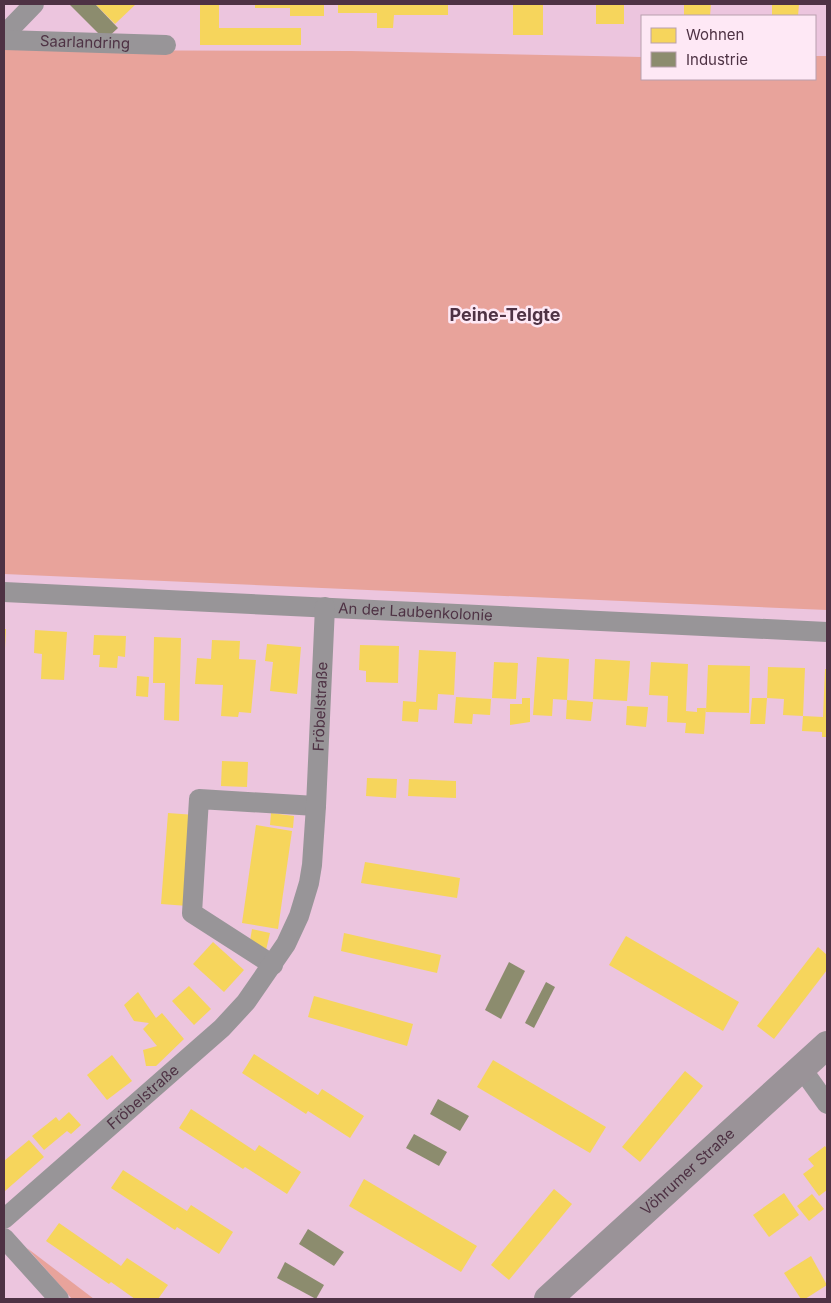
<svg xmlns="http://www.w3.org/2000/svg" width="831" height="1303" font-family="Inter,sans-serif">
<style>
.green{fill:#e8a39b}
.homes{fill:#f6d55c}
.industry{fill:#8c8c6e}
.lines{fill:none;stroke-linecap:round;stroke-linejoin:round}
.street{stroke:#989598;stroke-width:20}
.secondary{stroke:#9a9398;stroke-width:28}
.labels{text-anchor:middle;stroke-width:5;stroke-linejoin:round;paint-order:stroke}
.street-label{font-size:15px;fill:#4e3244;stroke:#fee8f5}
.quarter-label{font-size:18px;font-weight:bold;fill:#4e3244;stroke:#fee8f5}
</style>
<rect width="100%" height="100%" fill="#ecc5de"/>
<g class="green">
<polygon points="4,50 351,51 642,57 642,79 815,79 815,56 827,56 827,610 4,574"/>
<polygon points="27,1248 94,1299 72,1299"/>
</g>
<g class="homes">
<polygon points="95,4 136,4 115,24"/>
<polygon points="200,4 219,4 219,28 301,28 301,45 200,45"/>
<polygon points="255,4 324,4 324,16 290,16 290,8 255,8"/>
<polygon points="338,4 448,4 448,15 394,15 393,28 377,28 377,13 338,13"/>
<rect x="513" y="4" width="30" height="31"/>
<rect x="596" y="4" width="28" height="20"/>
<polygon points="684,4 711,4 710,16 684,16"/>
<polygon points="772,4 799,4 798,16 772,16"/>
<polygon points="4,629 6,629 5,648 4,648"/>
<polygon points="35,630 67,632 64,680 41,679 42,654 34,653"/>
<polygon points="94,635 126,636 125,657 118,656 117,668 99,667 100,655 93,655"/>
<polygon points="154,637 181,638 179,721 164,720 165,683 153,683"/>
<polygon points="212,640 240,641 239,659 256,660 251,713 239,712 238,717 221,716 223,685 195,684 197,658 211,659"/>
<polygon points="267,644 301,647 297,694 270,691 273,662 265,661"/>
<polygon points="360,645 399,646 398,683 366,682 366,671 359,670"/>
<polygon points="419,650 456,652 454,695 438,694 437,710 419,709 418,722 402,721 403,701 416,702"/>
<polygon points="537,657 569,659 567,700 593,702 591,721 566,719 567,700 553,699 552,716 533,715"/>
<polygon points="595,659 630,661 627,701 593,699"/>
<polygon points="494,662 518,663 516,699 492,698"/>
<polygon points="651,662 688,664 686,711 697,712 697,708 706,708 704,734 685,733 686,723 667,722 668,696 649,695"/>
<polygon points="708,665 750,666 749,713 706,712"/>
<polygon points="768,667 805,668 803,716 783,715 784,699 767,698"/>
<polygon points="825,669 827,669 827,737 822,737 822,732 802,731 803,716 823,717"/>
<polygon points="137,676 149,677 148,697 136,696"/>
<polygon points="456,697 491,699 490,715 473,714 472,724 454,723"/>
<polygon points="522,698 530,698 530,722 510,725 510,704 522,704"/>
<polygon points="752,698 767,698 765,724 750,724"/>
<polygon points="627,706 648,707 646,727 626,725"/>
<polygon points="222,761 248,762 247,787 221,786"/>
<polygon points="367,778 397,779 396,798 366,796"/>
<polygon points="409,779 456,781 456,798 408,796"/>
<polygon points="168,813 195,815 188,906 161,904"/>
<polygon points="271,813 294,816 293,828 270,825"/>
<polygon points="256,825 292,831 278,929 242,923"/>
<polygon points="365,862 460,878 457,898 361,883"/>
<polygon points="252,929 270,933 266,950 249,947"/>
<polygon points="344,933 441,955 437,973 341,951"/>
<polygon points="626,936 739,1002 723,1031 609,965"/>
<polygon points="213,942 244,970 224,992 193,964"/>
<polygon points="818,947 827,955 827,970 774,1039 757,1026"/>
<polygon points="189,986 211,1009 194,1025 172,1001"/>
<polygon points="138,992 156,1018 162,1013 184,1039 156,1066 146,1066 143,1050 157,1046 143,1029 149,1023 134,1021 124,1005"/>
<polygon points="314,996 413,1024 407,1046 308,1017"/>
<polygon points="254,1054 318,1095 322,1089 364,1116 350,1138 308,1111 306,1114 242,1073"/>
<polygon points="112,1055 132,1081 107,1100 87,1075"/>
<polygon points="493,1060 606,1127 590,1153 477,1087"/>
<polygon points="685,1071 703,1086 640,1162 622,1147"/>
<polygon points="191,1109 255,1151 259,1145 301,1172 287,1194 245,1167 243,1169 179,1128"/>
<polygon points="69,1112 81,1125 71,1134 67,1131 44,1150 32,1136 56,1117 59,1121"/>
<polygon points="29,1140 44,1157 5,1191 4,1161"/>
<polygon points="825,1146 827,1149 827,1190 819,1196 803,1174 814,1166 808,1159"/>
<polygon points="123,1170 187,1211 191,1205 233,1232 219,1254 177,1227 175,1230 111,1188"/>
<polygon points="364,1179 477,1246 461,1272 349,1206"/>
<polygon points="554,1189 572,1204 509,1280 491,1265"/>
<polygon points="784,1193 799,1215 769,1237 753,1215"/>
<polygon points="812,1194 824,1209 809,1221 797,1206"/>
<polygon points="59,1223 121,1266 127,1258 168,1285 158,1299 135,1299 111,1282 109,1284 46,1241"/>
<polygon points="811,1256 827,1285 805,1299 801,1299 784,1273"/>
</g>
<g class="industry">
<polygon points="69,4 95,4 118,28 105,40"/>
<polygon points="509,962 525,971 501,1019 485,1010"/>
<polygon points="546,982 555,987 534,1028 525,1023"/>
<polygon points="438,1099 469,1116 460,1131 430,1114"/>
<polygon points="414,1134 447,1152 439,1166 406,1148"/>
<polygon points="308,1229 344,1252 334,1266 299,1244"/>
<polygon points="285,1262 324,1285 316,1299 277,1278"/>
</g>
<g class="lines">
<g class="street">
<polyline points="4,35 34,4"/>
<path id="s1" d="M4 40 166 45"/>
<path id="s2" d="M4 592 827 632"/>
<polyline points="273,965 192,913 199,799 316,806"/>
<polyline points="802,1069 827,1104"/>
<path id="s3" d="M4 1219 222 1028 246 1002 286 944 299 916 309 883 312 865 316 806 325 607"/>
<polyline points="4,1238 59,1299"/>
</g>
<path class="secondary" id="s4" d="M548 1299 827 1045"/>
</g>
<g class="labels">
<g class="street-label">
<text dy="5" stroke="none"><textPath href="#s1" startOffset="81">Saarlandring</textPath></text>
<text dy="5" stroke="none"><textPath href="#s2" startOffset="412">An der Laubenkolonie</textPath></text>
<text dy="5" stroke="none"><textPath href="#s3" startOffset="638">Fröbelstraße</textPath></text>
<text dy="5" stroke="none"><textPath href="#s3" startOffset="185">Fröbelstraße</textPath></text>
<text dy="5" stroke="none"><textPath href="#s4" startOffset="189">Vöhrumer Straße</textPath></text>
</g>
<g class="quarter-label">
<text x="505" y="321">Peine-Telgte</text>
</g>
</g>
<rect width="831" height="1303" fill="none" stroke="#4e3244" stroke-width="10"/>
<rect x="641" y="15" width="175" height="65" fill="#fee8f5" stroke="#b89fae"/>
<rect x="651" y="28" width="25" height="15" fill="#f6d55c" stroke="#b89fae"/>
<text x="686" y="40" font-size="15" fill="#4e3244">Wohnen</text>
<rect x="651" y="52" width="25" height="15" fill="#8c8c6e" stroke="#b89fae"/>
<text x="686" y="65" font-size="15" fill="#4e3244">Industrie</text>
</svg>
